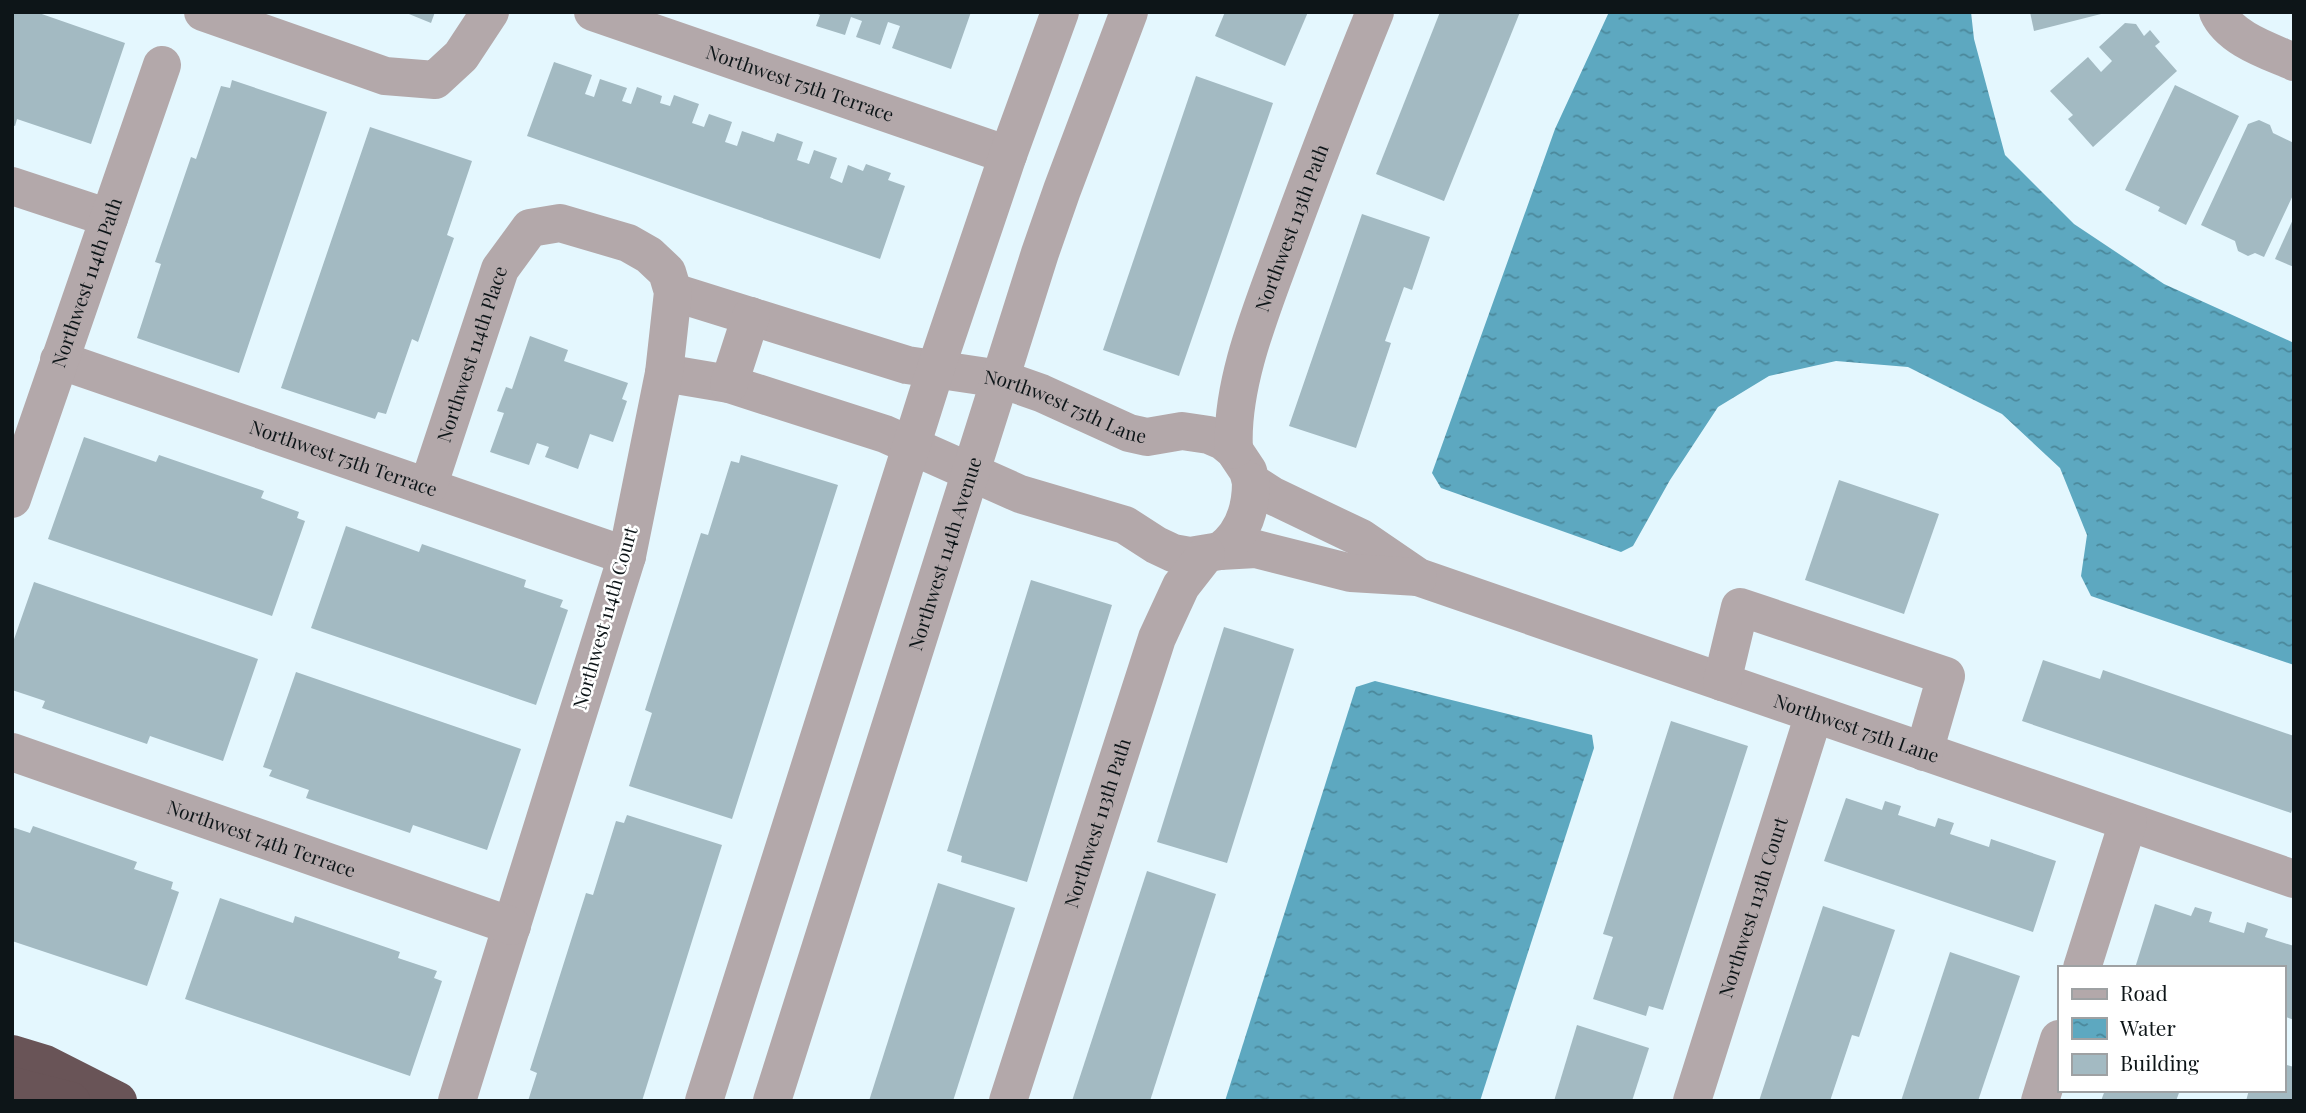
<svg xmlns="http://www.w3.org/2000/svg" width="2306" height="1113" font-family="'Playfair Display',serif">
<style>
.water{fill:url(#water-ripples)}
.building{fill:#a3bac2}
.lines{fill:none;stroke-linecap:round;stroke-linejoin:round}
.minor{stroke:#b3a8aa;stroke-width:38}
.highway{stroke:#695457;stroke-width:38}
.labels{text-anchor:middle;stroke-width:5;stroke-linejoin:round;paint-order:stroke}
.street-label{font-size:19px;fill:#0d1518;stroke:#fff}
</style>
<defs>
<pattern id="water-ripples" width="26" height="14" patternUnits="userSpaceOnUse" patternTransform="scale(1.75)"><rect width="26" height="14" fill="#5da8c0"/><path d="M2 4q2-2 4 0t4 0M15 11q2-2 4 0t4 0" fill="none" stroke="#4b889b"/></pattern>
</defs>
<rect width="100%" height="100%" fill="#e4f7fe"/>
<g class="water">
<polygon points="1609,12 1971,12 1974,39 2005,155 2074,224 2164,284 2294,343 2294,665 2091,596 2081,576 2087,535 2060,468 2002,414 1908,367 1836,361 1769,376 1718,407 1670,480 1633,546 1621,552 1441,488 1432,473 1555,129"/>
<polygon points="1375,681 1592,735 1594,748 1480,1101 1225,1101 1356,687"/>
</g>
<g class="building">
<polygon points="12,12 36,12 125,43 91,144 17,119 15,126 12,125"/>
<polygon points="404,12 435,12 431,23"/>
<polygon points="814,12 971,12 951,69 892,48 900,26 888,22 880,45 856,37 862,21 851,17 845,35 816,26 820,15"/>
<polygon points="1225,12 1308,12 1285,66 1215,36"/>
<polygon points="1440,12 1520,12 1444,201 1376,174"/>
<polygon points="2030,12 2104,12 2105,13 2034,31"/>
<polygon points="2125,23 2136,24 2144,36 2150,30 2160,42 2155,46 2177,71 2093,147 2068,119 2073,115 2050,91 2088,57 2101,72 2112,61 2099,47"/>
<polygon points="554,62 592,75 585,94 594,97 600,79 627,88 622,101 631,104 637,87 662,96 660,103 670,106 674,95 699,104 692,123 704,127 709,114 732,122 725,142 737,146 742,131 774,142 777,133 803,142 797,160 809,164 814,150 837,158 830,178 842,183 848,165 863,171 866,164 891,173 888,180 905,186 880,259 527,136"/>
<polygon points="1196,76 1273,103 1179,376 1103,350"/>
<polygon points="232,80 327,112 239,373 137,338 161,264 155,262 191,157 196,159 221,86 230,88"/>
<polygon points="2175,85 2239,116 2186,225 2158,211 2160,207 2125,190"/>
<polygon points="2259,120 2270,125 2273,133 2294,143 2294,193 2264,257 2255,253 2248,256 2238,251 2235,241 2201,225 2248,124"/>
<polygon points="370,127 472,161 447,235 454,238 418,342 412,339 386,414 378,412 375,419 281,388"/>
<polygon points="1362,214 1430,237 1412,290 1404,287 1385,341 1391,343 1356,448 1289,426"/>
<polygon points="2294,217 2294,267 2275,259"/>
<polygon points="530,336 568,350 564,361 628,383 622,399 627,401 613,442 590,434 578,469 545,457 549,447 537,443 529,465 490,452 504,413 497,411 506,387 512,389"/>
<polygon points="84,437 156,462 159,455 264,491 261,498 299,512 297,518 305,521 272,616 48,539"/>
<polygon points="741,455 838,485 732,819 629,786 652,713 645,710 701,533 708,535 731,461 739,463"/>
<polygon points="1839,480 1939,514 1904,614 1805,580"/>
<polygon points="346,526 419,552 422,544 526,580 524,587 563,600 560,607 568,610 536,705 311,628"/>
<polygon points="1031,580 1112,605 1027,882 961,862 962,856 947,851"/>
<polygon points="34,582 258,659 223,761 150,736 147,744 42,708 45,701 12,690 12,645"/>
<polygon points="1224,627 1294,649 1227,863 1157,842"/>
<polygon points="2043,660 2100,679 2103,670 2294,736 2294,804 2291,813 2022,721"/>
<polygon points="296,672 521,749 487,850 413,825 410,833 306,798 309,790 269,776 272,770 263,767"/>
<polygon points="1671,721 1748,746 1663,1010 1649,1006 1646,1016 1593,999 1613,937 1603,934"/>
<polygon points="1846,798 1882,810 1885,801 1901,806 1898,815 1935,827 1938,818 1954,823 1950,834 1989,847 1991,839 2056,861 2033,932 1824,861"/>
<polygon points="627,815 722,845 642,1101 528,1101 537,1073 530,1070 586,893 593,895 616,821 624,823"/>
<polygon points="33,826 137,862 134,869 173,882 171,889 179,892 147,986 12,941 12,827 30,833"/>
<polygon points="1147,871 1216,894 1150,1101 1072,1101"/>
<polygon points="938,883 1015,908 953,1101 869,1101"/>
<polygon points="220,898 293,923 295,916 400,952 398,958 437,971 434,978 442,981 410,1076 185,999"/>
<polygon points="2155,904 2191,916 2195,907 2212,912 2209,922 2244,933 2247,922 2268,929 2265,937 2294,946 2294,1020 2283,1016 2283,968 2135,968"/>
<polygon points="1823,906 1895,930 1859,1037 1852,1035 1830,1101 1759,1101"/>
<polygon points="1950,952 2020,976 1978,1101 1901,1101"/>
<polygon points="1577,1025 1649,1048 1632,1101 1554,1101"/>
<polygon points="2283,1064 2294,1067 2294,1101 2246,1101 2249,1090 2283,1090"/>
<polygon points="2105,1090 2180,1090 2176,1101 2101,1101"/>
</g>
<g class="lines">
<g class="minor">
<polyline points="203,12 385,76 435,80 461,56 490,12"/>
<path id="s1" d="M593 12 1008 155"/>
<path d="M2218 12C2230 39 2269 51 2294 62"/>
<polyline points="12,186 109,218"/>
<path id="s2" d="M673 292 907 365 1001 379 1041 393 1129 433 1147 437 1182 431 1209 435 1223 441 1234 450 1248 471 1251 482 1273 496 1361 538 1418 577 2294 879"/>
<path id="s3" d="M59 360 627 556"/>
<polyline points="664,373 729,384 885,434 1020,494 1125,525 1156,545 1173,553 1190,556 1220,551 1256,549 1351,573 1418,577"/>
<polyline points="729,384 751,316"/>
<path id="s4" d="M1234 450C1230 382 1264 304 1287 240 1315 164 1344 88 1375 12"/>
<path id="s5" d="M428 487 500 269 530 228 560 223 628 243 649 255 667 272 673 292 664 373 627 556 457 1101"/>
<path id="s6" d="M12 499 162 65"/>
<path d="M1220 551C1243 535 1251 509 1251 482"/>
<polyline points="1722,682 1740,607 1946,676 1924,752"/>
<path id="s7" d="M12 752 512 926"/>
<polyline points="2082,968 2128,822"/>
<polyline points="704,1101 935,371 1008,155 1060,12"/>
<path id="s8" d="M772 1101 1040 253 1062 190 1129 12"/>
<path id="s9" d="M1008 1101 1157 638 1181 586 1206 554"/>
<path id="s10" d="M1692 1101 1814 714"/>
<polyline points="2040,1101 2059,1039"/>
</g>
<g class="highway">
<polyline points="12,1054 45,1064 118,1101"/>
<polyline points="12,1086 71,1101"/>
</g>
</g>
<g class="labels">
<g class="street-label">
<text dy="7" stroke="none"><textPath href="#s1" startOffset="219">Northwest 75th Terrace</textPath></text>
<text dy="7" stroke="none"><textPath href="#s4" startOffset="231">Northwest 113th Path</textPath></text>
<text dy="7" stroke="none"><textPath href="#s6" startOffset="229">Northwest 114th Path</textPath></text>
<text dy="7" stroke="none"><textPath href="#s5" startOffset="140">Northwest 114th Place</textPath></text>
<text dy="7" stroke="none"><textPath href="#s2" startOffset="410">Northwest 75th Lane</textPath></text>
<text dy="7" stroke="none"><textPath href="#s3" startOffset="301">Northwest 75th Terrace</textPath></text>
<text dy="7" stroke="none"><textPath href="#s8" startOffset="574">Northwest 114th Avenue</textPath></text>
<text transform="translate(605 618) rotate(-74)" y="7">Northwest 114th Court</text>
<text dy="7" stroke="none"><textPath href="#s2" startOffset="1283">Northwest 75th Lane</textPath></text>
<text dy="7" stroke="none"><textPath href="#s9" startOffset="292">Northwest 113th Path</textPath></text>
<text dy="7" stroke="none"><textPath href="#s7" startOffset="264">Northwest 74th Terrace</textPath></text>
<text dy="7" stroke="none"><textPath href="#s10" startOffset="203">Northwest 113th Court</textPath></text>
</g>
</g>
<rect width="2306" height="1113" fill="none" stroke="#0d1518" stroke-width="28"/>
<rect x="2058" y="966" width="228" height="126" fill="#ffffff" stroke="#9ea1a3" stroke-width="2"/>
<rect x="2072" y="989" width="35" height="10" fill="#b3a8aa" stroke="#9ea1a3" stroke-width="2"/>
<text x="2120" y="1001" font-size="21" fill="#0d1518">Road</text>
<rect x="2072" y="1018" width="35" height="21" fill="url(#water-ripples)" stroke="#9ea1a3" stroke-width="2"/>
<text x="2120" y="1036" font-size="21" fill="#0d1518">Water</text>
<rect x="2072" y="1054" width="35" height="21" fill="#a3bac2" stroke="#9ea1a3" stroke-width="2"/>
<text x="2120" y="1071" font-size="21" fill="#0d1518">Building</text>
</svg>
